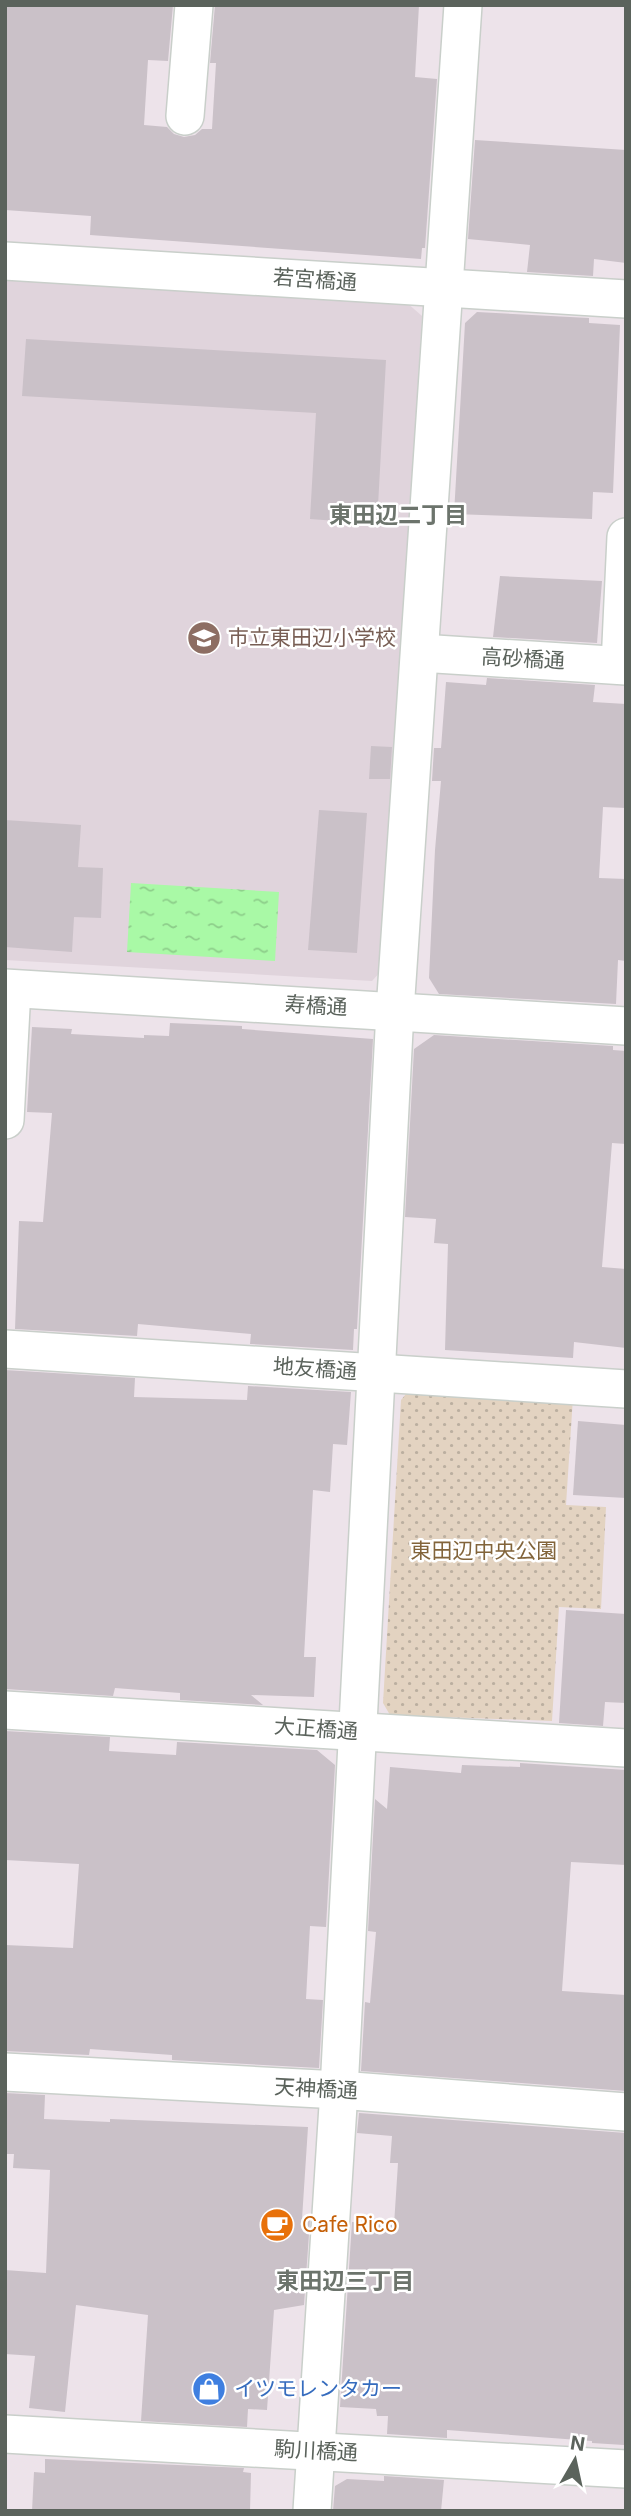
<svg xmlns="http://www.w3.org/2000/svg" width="631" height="2516" font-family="Inter,'Noto Sans JP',sans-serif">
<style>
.education{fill:#e0d4dc}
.grass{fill:url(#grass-dots)}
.water{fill:url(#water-ripples)}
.building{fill:#cac1c8}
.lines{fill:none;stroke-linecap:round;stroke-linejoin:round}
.street-casing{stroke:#c9cfca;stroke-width:40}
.street{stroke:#fff;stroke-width:37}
.labels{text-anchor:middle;stroke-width:5;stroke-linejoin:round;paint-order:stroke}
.street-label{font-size:21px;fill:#5b635c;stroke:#fff}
.education-label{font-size:21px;fill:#785e54;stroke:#fff;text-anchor:start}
.park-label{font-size:21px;fill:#82643a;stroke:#fff}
.food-label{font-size:21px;fill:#c56008;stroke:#fff;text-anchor:start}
.shop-label{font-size:21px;fill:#366cbe;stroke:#fff;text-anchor:start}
.neighbourhood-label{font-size:23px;font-weight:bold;fill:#6c746c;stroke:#fff}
</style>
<defs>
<pattern id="grass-dots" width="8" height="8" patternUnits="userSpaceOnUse" patternTransform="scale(1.75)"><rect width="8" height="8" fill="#e3d3c1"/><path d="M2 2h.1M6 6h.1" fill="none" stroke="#bbafa0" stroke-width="1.8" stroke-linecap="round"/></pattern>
<pattern id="water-ripples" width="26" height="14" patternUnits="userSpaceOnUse" patternTransform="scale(1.75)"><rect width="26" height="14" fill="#a9f9a6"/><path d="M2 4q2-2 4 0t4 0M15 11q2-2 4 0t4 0" fill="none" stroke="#8dcd8a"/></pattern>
</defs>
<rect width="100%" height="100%" fill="#ede3ea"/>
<polygon class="education" points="5,278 406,302 422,316 382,970 372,981 5,960"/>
<polygon class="grass" points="411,1388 573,1397 566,1505 606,1507 601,1609 559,1607 552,1721 390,1715 383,1703 401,1400"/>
<polygon class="water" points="131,883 279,892 275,961 127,952"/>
<g class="building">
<polygon points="5,5 173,5 168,61 148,60 144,125 167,127 174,134 184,137 195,135 202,129 212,129 216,63 210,63 215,5 419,5 415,77 437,79 425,248 422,248 421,259 90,235 91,216 5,210"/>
<polygon points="475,140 626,150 626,263 594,259 593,276 527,272 530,245 468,239"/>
<polygon points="477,312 589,318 589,323 620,325 613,493 593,492 592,519 454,514 465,323"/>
<polygon points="26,339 386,360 377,524 310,519 316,413 22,396"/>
<polygon points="500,576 602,581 597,643 493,637"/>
<polygon points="487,678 595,685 593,702 626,704 626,808 603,807 599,878 626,879 626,961 618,960 616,1004 439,994 429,978 435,850 441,781 432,781 434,748 441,748 446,682 486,685"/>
<polygon points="371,746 392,747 390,779 369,779"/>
<polygon points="319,810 367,813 357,953 308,950"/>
<polygon points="5,820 81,825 78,867 103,868 101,918 74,917 72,952 5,947"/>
<polygon points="170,1023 242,1026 242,1029 373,1039 357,1329 354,1329 353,1350 250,1344 251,1334 138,1324 137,1336 15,1329 19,1221 43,1222 52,1113 27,1112 32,1027 72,1029 71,1034 144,1038 144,1035 169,1036"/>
<polygon points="434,1035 613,1046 613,1050 626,1051 626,1144 612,1143 602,1267 626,1269 626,1348 574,1342 573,1358 445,1350 448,1244 434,1243 436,1219 405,1217 414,1049"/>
<polygon points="5,1370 135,1378 134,1397 247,1400 248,1386 351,1392 347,1445 333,1444 330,1492 313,1490 304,1657 316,1657 314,1697 251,1695 263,1705 180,1700 180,1693 115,1688 113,1696 5,1689"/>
<polygon points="578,1421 626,1425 626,1498 573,1495"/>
<polygon points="566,1610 626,1614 626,1703 605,1702 603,1726 559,1723"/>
<polygon points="5,1731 110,1737 109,1751 176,1755 177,1742 317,1750 335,1765 326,1927 310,1926 306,1999 323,2000 319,2068 172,2060 172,2055 90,2049 89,2055 5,2051 5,1945 73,1948 79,1864 5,1860"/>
<polygon points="520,1763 626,1770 626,1865 571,1862 562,1991 626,1995 626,2091 361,2071 365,2002 370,2003 376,1932 368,1931 375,1799 387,1809 390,1767 461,1773 462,1765 520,1767"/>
<polygon points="5,2093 45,2095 44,2119 110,2122 110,2119 308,2127 302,2219 310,2220 304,2305 274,2310 267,2410 248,2409 247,2427 141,2421 148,2315 76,2305 65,2412 29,2408 35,2356 5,2354 5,2270 46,2273 50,2170 13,2168 14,2154 5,2154"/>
<polygon points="359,2113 626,2133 626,2406 624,2445 592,2443 592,2441 447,2430 447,2438 387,2434 388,2416 377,2416 376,2409 340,2407 352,2222 394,2225 398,2163 390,2163 392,2136 357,2133"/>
<polygon points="45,2459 244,2468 243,2472 251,2473 250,2511 32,2511 34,2472 45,2473"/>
<polygon points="384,2476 444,2480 441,2511 333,2511 335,2486 347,2479 384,2481"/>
</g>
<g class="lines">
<g class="street-casing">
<g id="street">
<polyline points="185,116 194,5"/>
<polyline points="5,261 626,299"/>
<polyline points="420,653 626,666"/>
<polyline points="620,665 626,537"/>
<polyline points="5,988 626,1026"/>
<polyline points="5,1120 12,989"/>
<polyline points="5,1349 626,1389"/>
<polyline points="5,1710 626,1748"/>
<polyline points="5,2072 339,2090 626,2112"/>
<polyline points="5,2434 626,2469"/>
<polyline points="312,2511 339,2090 395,1011 463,5"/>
</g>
</g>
<use href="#street" class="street"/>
</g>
<defs>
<g id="school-disc" transform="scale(1.75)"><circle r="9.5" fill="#8d6e63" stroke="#fff"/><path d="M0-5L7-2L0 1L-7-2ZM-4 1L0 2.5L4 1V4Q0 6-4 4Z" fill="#fff"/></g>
<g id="cafe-disc" transform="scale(1.75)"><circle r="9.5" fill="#e8710a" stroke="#fff"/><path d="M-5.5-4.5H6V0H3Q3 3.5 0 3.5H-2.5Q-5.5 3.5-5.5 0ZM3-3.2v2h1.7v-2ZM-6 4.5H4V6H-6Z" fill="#fff"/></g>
<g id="shop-disc" transform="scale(1.75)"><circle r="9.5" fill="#3f7fe0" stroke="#fff"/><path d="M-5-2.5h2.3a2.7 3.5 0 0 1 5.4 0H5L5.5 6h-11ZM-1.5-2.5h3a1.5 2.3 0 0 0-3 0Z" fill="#fff"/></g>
</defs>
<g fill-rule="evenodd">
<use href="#school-disc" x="204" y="638"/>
<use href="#cafe-disc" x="277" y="2225"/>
<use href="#shop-disc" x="209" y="2389"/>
</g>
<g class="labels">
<g class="street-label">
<text transform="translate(315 280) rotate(4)" y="7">若宮橋通</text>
<text transform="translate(523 659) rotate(3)" y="7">高砂橋通</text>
<text transform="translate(316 1006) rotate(3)" y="7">寿橋通</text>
<text transform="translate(315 1369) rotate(4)" y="7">地友橋通</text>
<text transform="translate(316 1729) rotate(4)" y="7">大正橋通</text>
<text transform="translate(316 2089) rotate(3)" y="7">天神橋通</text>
<text transform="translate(316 2451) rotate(3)" y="7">駒川橋通</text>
</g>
<g class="education-label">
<text x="228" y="645">市立東田辺小学校</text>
</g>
<g class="park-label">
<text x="484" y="1558">東田辺中央公園</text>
</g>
<g class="food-label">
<text x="302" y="2232">Cafe Rico</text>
</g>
<g class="shop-label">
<text x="234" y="2396">イツモレンタカー</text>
</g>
<g class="neighbourhood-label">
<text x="398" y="523">東田辺二丁目</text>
<text x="345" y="2289">東田辺三丁目</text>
</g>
</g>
<rect width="631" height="2516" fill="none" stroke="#5b635c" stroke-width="14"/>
<g transform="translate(575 2460) rotate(9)" stroke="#ffffff" stroke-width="5" paint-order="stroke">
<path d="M0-5L12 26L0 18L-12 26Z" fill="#5b635c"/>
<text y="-10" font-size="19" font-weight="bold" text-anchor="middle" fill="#5b635c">N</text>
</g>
</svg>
